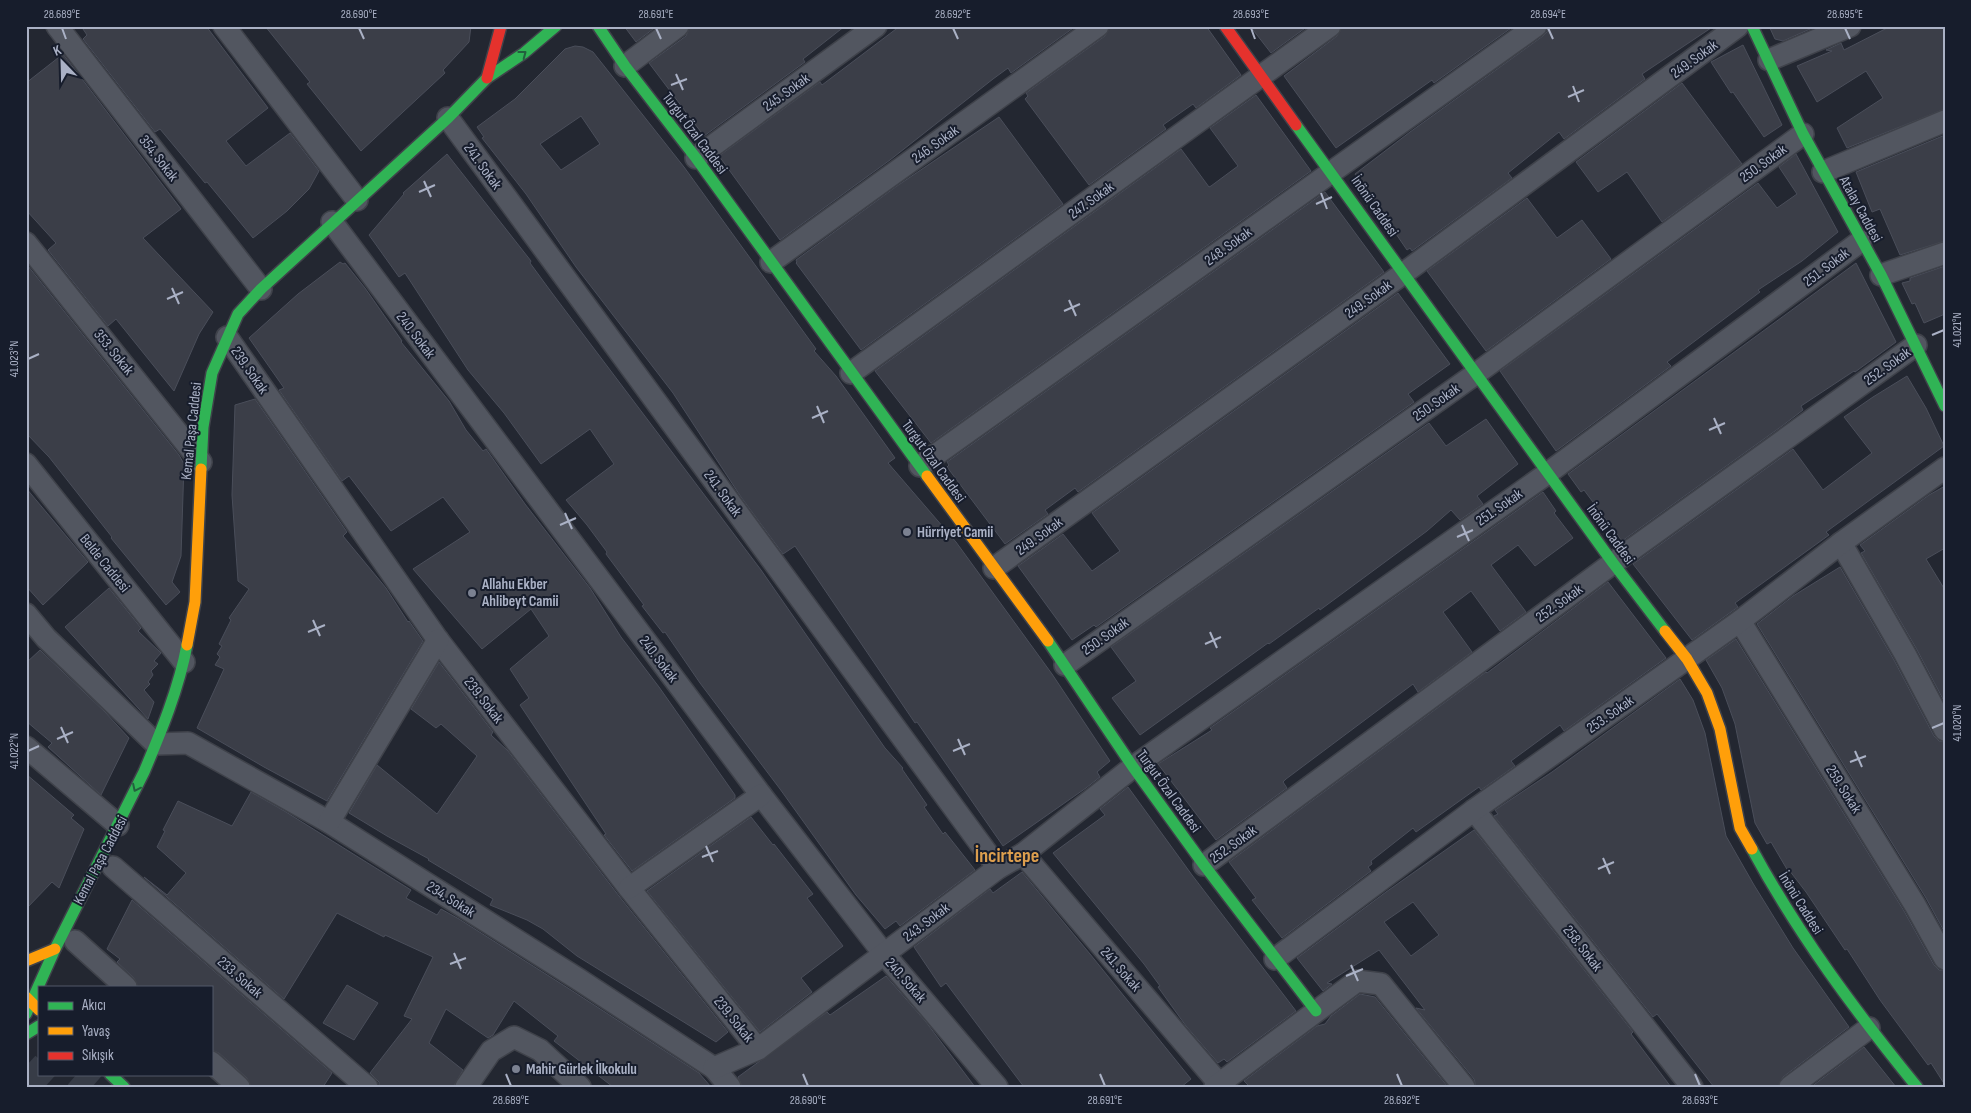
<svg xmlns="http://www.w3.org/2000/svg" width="1971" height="1113" font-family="'Sofia Sans Condensed',sans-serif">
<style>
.building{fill:#3b3e48;stroke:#4a4e5a;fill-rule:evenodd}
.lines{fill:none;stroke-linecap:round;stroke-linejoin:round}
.primary-tunnel{stroke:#373c47;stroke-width:28;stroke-dasharray:28 14;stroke-linecap:butt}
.street-casing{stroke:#3f424a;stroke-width:24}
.fast-casing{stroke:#3f424a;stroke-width:14}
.slow-casing{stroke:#3f424a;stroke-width:14}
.jam-casing{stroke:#3f424a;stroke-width:14}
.street{stroke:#525660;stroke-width:21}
.fast{stroke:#30b455;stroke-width:11}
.slow{stroke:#ff9f0a;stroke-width:11}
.jam{stroke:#e5322d;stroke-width:11}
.oneway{stroke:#22613e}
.ticks{fill:none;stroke:#aab1c5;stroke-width:2}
.poi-dot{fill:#7b8191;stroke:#171d2c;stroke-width:2}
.labels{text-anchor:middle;stroke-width:4;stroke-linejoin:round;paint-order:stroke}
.street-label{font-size:15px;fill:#aab1c5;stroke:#171d2c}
.poi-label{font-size:15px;font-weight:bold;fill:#aab1c5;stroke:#171d2c;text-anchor:start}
.district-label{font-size:20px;font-weight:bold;fill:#dc9e4e;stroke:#171d2c}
.neatline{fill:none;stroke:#aab1c5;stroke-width:2}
.ticks-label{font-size:12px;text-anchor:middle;fill:#aab1c5}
</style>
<rect width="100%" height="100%" fill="#232731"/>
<g class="building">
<polygon points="81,26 206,26 268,108 226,141 246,166 290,133 319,171 309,189 287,211 253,238 207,182 205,183 160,129 155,132 83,39 87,35"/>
<polygon points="265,26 471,26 469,42 443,70 445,73 361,151 307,84 310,82"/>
<polygon points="624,26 657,26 636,42"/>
<polygon points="690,26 845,26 803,59 805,62 704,136 649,63 686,36"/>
<polygon points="900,26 1076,26 1011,73 1008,68 993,79 890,160 780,240 719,156 820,82 822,85"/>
<polygon points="1110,26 1206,26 1241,75 1196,108 1193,104 1163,125 1166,129 1089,185 1025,99 1028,96 1026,93 1105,36"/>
<polygon points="1250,26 1308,26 1271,53"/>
<polygon points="1342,26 1514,26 1434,83 1432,80 1336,148 1284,76 1337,36"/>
<polygon points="1548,26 1714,26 1642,74 1645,79 1564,139 1559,132 1508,173 1512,178 1412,251 1410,248 1407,250 1355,174 1410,132 1543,36 1547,32"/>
<polygon points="1769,26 1817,26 1783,41 1775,39"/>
<polygon points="1891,26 1945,26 1945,109 1847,148 1837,128 1883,98 1866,71 1817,102 1797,66 1832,51 1826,50 1841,43 1844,50"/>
<polygon points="1743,45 1782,125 1764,137 1733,92 1731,93 1711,62"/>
<path d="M575 46 583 47 593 52 684 167 816 349 814 351 836 376 895 458 888 463 956 542 1052 674 1110 761 1097 772 1100 777 1086 788 1003 846 917 722 915 723 795 546 783 554 741 497 673 393 576 267 526 194 482 138 484 137 477 127 515 99 565 49ZM581 116 600 144 561 170 540 144Z"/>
<polygon points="63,54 181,209 143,238 213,312 199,334 174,391 116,319 108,326 48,250 56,243 26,210 26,83"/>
<polygon points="1682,83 1742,164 1662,222 1627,172 1598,192 1576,162"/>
<polygon points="1256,95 1311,171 931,443 875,371 1181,149 1209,187 1211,186 1238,166 1210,128"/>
<polygon points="999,117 1063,204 861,350 796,263 797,262 796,260 897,186"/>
<polygon points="1945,135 1945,241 1900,255 1880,209 1872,212 1856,172"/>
<polygon points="447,154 531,261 530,263 552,293 761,570 885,748 903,768 902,769 927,805 924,807 943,834 945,832 975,870 900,926 896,921 885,929 856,895 780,789 700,683 665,632 663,633 642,606 644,605 606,554 607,552 587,525 566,500 614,464 590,429 541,464 504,413 468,370 405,273 399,277 369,235 404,194 403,193"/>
<polygon points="1796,154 1838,232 1802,261 1758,290 1760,292 1667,362 1671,366 1556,451 1500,371 1758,183 1777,208 1797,194 1779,167"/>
<polygon points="1325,192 1384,272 1078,492 1075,488 1045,510 1048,514 1005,544 947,467 949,465 947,462"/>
<polygon points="1527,198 1557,238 1582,220 1611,259 1486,351 1427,271"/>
<polygon points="340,262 343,264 345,263 365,288 402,341 401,342 449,401 466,430 483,451 486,449 525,504 590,588 621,637 659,687 735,795 735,798 632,871 604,835 606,834 520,705 529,698 510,669 549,636 531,609 482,649 413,569 470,532 443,497 391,531 349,476 342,481 279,390 284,388 249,338 298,294"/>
<polygon points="1856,263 1896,342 1855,372 1854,371 1801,406 1803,410 1782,426 1622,541 1584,490 1581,492 1568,474"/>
<polygon points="28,266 179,455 184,464 181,556 172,582 180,592 166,605 111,538 112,537 49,457 26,433 26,268"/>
<polygon points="1945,266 1945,314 1924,323 1915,303 1912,304 1902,283 1910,281 1910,278"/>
<polygon points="1398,293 1450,364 1408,394 1414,402 1096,627 1094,625 1072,640 1018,566 1063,534 1092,571 1120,551 1092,513"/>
<polygon points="1907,376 1926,408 1944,446 1826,532 1829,535 1735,603 1738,607 1692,640 1633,564 1793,449 1823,490 1872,453 1844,417 1873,397"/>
<polygon points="255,399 347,532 343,536 386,588 408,622 409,621 423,641 327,801 264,767 197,728 224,669 215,665 220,657 217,654 222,646 219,644 231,620 229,618 249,589 238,581 232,495 235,405"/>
<polygon points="1486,419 1518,464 1477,496 1483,504 1460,520 1451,510 1427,531 1320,610 1319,608 1269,644 1268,643 1140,735 1112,698 1136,681 1111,647 1429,423 1446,446"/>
<polygon points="1945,486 1945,548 1926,559 1945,590 1945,703 1916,648 1861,553 1865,551 1860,545 1929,495"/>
<polygon points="26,488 88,562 43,605 26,586"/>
<polygon points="1543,492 1556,511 1554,513 1573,538 1535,566 1518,545 1491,565 1526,612 1500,631 1471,591 1443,612 1472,652 1418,692 1413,684 1286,779 1283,782 1287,788 1216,840 1158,764 1212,730 1210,728"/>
<polygon points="1840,567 1894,660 1934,736 1939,741 1945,742 1945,933 1926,898 1757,624 1793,596"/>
<polygon points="1608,582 1666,658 1564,731 1560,725 1511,761 1515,766 1481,790 1479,787 1416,832 1413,828 1371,861 1372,864 1368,867 1371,871 1282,938 1252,900 1256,898 1229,862 1486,672 1487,673"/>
<polygon points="109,588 141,628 138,631 161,653 154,661 158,664 151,671 153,675 148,682 150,684 144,690 154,702 148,719 65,627"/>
<polygon points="1736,639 1904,911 1934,965 1939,970 1945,971 1945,1085 1931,1063 1928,1065 1880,1000 1847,949 1845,950 1806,892 1789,870 1788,871 1771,842 1767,844 1755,823 1735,724 1722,688 1706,660"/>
<polygon points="40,650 105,712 129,738 101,795 48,747 52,743 26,721 26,663"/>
<polygon points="439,662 493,732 491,735 508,751 619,896 728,1032 716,1042 577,956 543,929 527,920 490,905 493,899 428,860 429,859 387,836 349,813 377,765 437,814 477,756 441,724 436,728 411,709"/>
<polygon points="1680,679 1693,700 1705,733 1726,836 1754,885 1793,948 1849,1027 1783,1077 1778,1087 1714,1087 1657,1014 1653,1017 1494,816 1498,814 1495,810 1552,772"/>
<polygon points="26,774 74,815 71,818 84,829 59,888 52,882 26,909"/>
<polygon points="1128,787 1192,875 1296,1011 1227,1062 1224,1059 1218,1063 1186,1026 1158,987 1160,986 1144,964 1053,853 1105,815 1100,809"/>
<polygon points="251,792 286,812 411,890 406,898 437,915 441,909 459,919 571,990 699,1073 711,1087 613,1087 554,1041 558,1036 514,1001 493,1035 488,1038 446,1009 429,1043 463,1070 453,1087 379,1087 379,1082 370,1073 412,1019 404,1016 433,957 385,935 384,937 337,913 284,999 144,877 167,895 186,873 157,847 165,831 163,830 178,801 232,826"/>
<polygon points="751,817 773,845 774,844 813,894 807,898 843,946 801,978 812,992 760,1032 647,891"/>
<path d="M1474 830 1633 1032 1631 1034 1671 1087H1476L1474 1079 1416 1008 1425 1010 1379 950 1327 983 1332 984 1323 991 1297 958 1386 892ZM1413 902 1439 935 1411 956 1384 922Z"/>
<polygon points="1022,872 1090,954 1191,1079 1181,1087 1024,1087 946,983 941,987 914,947 990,889 993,893"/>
<polygon points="132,900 332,1073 323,1087 251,1087 247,1078 219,1053 211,1050 211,987 138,987 134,978 117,962 120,959 107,949"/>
<polygon points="886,976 926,1022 975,1087 742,1087 738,1077 827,1012 830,1015"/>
<polygon points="347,985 378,1003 354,1040 323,1023"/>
<polygon points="1360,994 1375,997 1448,1087 1250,1087 1244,1081 1317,1026 1325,1024 1331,1016"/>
<polygon points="1864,1047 1896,1087 1811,1087"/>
</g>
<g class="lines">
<g class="primary-tunnel">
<polyline points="26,1066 49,1087"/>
<polyline points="77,1074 92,1087"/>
</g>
<g class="street-casing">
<g id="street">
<polyline points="57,26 261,289"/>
<polyline points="224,26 357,200"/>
<polyline points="1769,60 1850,26"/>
<polyline points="625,66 678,26"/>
<polyline points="448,118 998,868"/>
<polyline points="696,158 876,26"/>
<polyline points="1823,172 1945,121"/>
<polyline points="332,222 761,795 884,954 997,1087"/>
<polyline points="26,243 201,462"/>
<polyline points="771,262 1098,26"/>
<polyline points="1881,275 1945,253"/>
<polyline points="227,337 438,640 629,888 758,1049"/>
<polyline points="851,373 1330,26"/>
<polyline points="26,464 184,662"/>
<polyline points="920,466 1536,26"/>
<polyline points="1841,543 1905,654 1945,730"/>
<polyline points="994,568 1404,273 1738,26"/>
<polyline points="26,614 46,638 156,744 188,743 329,822 578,979 714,1068 730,1087"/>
<polyline points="1740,621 1915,905 1945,959"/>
<polyline points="1065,665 1477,373 1803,134"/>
<polyline points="26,747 118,825"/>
<polyline points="1474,810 1692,1087"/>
<polyline points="329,822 438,640"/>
<polyline points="1023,854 1222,1087"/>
<polyline points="1204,865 1613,563 1916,345"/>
<polyline points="113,867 367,1087"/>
<polyline points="629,888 761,795"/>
<polyline points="75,941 126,987"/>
<polyline points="1275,959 1474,810 1740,621 1841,543 1945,468"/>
<polyline points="211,1062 239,1087"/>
<polyline points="714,1068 758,1049 998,868 1023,854 1133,767 1548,473 1861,241"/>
<polyline points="466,1087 491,1051 514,1037 540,1050 580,1087"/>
<polyline points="1215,1087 1357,981 1381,984 1464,1087"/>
<polyline points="1790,1087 1869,1028"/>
</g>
</g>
<g class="fast-casing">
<g id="fast">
<polyline points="598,26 625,66 696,158 927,476"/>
<polyline points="1752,26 1803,134 1881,275 1945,406"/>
<polyline points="1296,125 1613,563 1665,631"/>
<polyline points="201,469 203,427 212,373 238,314 261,289 448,118 487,78 524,53 556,26"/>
<polyline points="1048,641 1133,767 1204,865 1316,1011"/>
<path d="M1752 849C1798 934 1856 1012 1917 1087"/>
<path d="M26 1014 55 949 144 772C161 732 179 688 187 645"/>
<polyline points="26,1034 39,1026"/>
<polyline points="110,1074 124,1087"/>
</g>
</g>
<g class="slow-casing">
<g id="slow">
<polyline points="927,476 1048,641"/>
<polyline points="1665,631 1687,659 1707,693 1720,729 1740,828 1752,849"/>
<polyline points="187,645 195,602 201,469"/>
<polyline points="26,961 55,949"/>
<polyline points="26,997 39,1010"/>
</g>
</g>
<g class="jam-casing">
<g id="jam">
<polyline points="1225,26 1296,125"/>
<polyline points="487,78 501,26"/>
</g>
</g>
<use href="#street" class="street"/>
<use href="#fast" class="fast"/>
<use href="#slow" class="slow"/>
<use href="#jam" class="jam"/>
</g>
<defs><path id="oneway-chevron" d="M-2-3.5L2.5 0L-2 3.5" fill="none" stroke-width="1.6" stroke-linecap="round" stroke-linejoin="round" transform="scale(1.25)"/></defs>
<g class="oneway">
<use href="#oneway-chevron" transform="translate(523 54) rotate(-37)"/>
<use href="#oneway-chevron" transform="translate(136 788) rotate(116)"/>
</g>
<path class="ticks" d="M62 28 66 39M359 28 364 39M656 28 661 39M953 28 958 39M1251 28 1255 39M1548 28 1553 39M1845 28 1850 39M676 74 683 90M671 85 687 79M1573 86 1579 102M1568 97 1584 90M424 181 431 197M419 192 435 185M1321 193 1327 209M1316 204 1332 197M172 288 179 304M167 299 183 292M1069 300 1076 316M1064 311 1080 304M1932 335 1944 330M28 359 39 354M817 406 824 423M812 418 828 411M1714 418 1721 434M1709 430 1725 423M565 513 572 529M560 525 576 518M1462 525 1469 541M1457 537 1473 530M313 620 320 636M308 632 325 625M1210 632 1217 648M1205 644 1221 637M61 727 68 743M1932 728 1944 723M57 739 73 732M958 739 965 755M28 751 39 746M953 751 970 744M1855 751 1862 767M1850 762 1866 756M706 846 713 862M702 857 718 851M1603 858 1610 874M1598 869 1614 862M454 953 461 969M450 964 466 958M1351 965 1358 981M1346 976 1363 969M506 1074 511 1086M803 1074 808 1086M1100 1074 1105 1086M1397 1074 1402 1086M1695 1074 1700 1086"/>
<g class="poi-dot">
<circle cx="907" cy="532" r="5"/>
<circle cx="472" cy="593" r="5"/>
<circle cx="516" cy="1069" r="5"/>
</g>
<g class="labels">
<g class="street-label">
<text transform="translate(1694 59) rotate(-36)" y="5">249. Sokak</text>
<text transform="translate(786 92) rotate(-36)" y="5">245. Sokak</text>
<text transform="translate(695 133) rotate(53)" y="5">Turgut Özal Caddesi</text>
<text transform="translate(935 144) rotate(-36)" y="5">246. Sokak</text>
<text transform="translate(159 158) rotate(52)" y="5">354. Sokak</text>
<text transform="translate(1763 163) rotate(-36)" y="5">250. Sokak</text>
<text transform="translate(483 166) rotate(54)" y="5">241. Sokak</text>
<text transform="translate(1091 200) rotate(-36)" y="5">247. Sokak</text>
<text transform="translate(1375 206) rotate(55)" y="5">İnönü Caddesi</text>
<text transform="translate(1861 209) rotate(61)" y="5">Atalay Caddesi</text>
<text transform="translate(1228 246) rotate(-36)" y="5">248. Sokak</text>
<text transform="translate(1826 267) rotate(-37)" y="5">251. Sokak</text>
<text transform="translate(1368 299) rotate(-36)" y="5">249. Sokak</text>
<text transform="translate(416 335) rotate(53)" y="5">240. Sokak</text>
<text transform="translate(114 352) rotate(51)" y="5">353. Sokak</text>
<text transform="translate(1887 366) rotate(-36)" y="5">252. Sokak</text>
<text transform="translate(250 370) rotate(55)" y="5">239. Sokak</text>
<text transform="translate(1436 402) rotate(-35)" y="5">250. Sokak</text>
<text transform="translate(191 431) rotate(-84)" y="5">Kemal Paşa Caddesi</text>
<text transform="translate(934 461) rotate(54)" y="5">Turgut Özal Caddesi</text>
<text transform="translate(723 493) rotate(54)" y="5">241. Sokak</text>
<text transform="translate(1499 507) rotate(-35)" y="5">251. Sokak</text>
<text transform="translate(1611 534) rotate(54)" y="5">İnönü Caddesi</text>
<text transform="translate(1039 536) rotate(-36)" y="5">249. Sokak</text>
<text transform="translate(105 563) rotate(51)" y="5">Belde Caddesi</text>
<text transform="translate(1559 603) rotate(-36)" y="5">252. Sokak</text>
<text transform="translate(1105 636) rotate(-35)" y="5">250. Sokak</text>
<text transform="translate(659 659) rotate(53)" y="5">240. Sokak</text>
<text transform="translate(484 700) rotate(52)" y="5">239. Sokak</text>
<text transform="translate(1610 714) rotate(-35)" y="5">253. Sokak</text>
<text transform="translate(1844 789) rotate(58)" y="5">259. Sokak</text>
<text transform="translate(1169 791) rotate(54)" y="5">Turgut Özal Caddesi</text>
<text transform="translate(1233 844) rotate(-36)" y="5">252. Sokak</text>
<text transform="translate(100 860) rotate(-62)" y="5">Kemal Paşa Caddesi</text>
<text transform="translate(451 899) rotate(32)" y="5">234. Sokak</text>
<text transform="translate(1801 903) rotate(58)" y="5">İnönü Caddesi</text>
<text transform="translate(926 922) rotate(-37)" y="5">243. Sokak</text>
<text transform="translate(1583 948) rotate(52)" y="5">258. Sokak</text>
<text transform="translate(1121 969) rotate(49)" y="5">241. Sokak</text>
<text transform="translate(240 977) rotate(41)" y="5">233. Sokak</text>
<text transform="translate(906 980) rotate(49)" y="5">240. Sokak</text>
<text transform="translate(734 1019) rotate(51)" y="5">239. Sokak</text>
</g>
<g class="poi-label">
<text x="917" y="537">Hürriyet Camii</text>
<text x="482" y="589">Allahu Ekber<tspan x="482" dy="17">Ahlibeyt Camii</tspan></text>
<text x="526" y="1074">Mahir Gürlek İlkokulu</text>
</g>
<g class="district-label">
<text x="1007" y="862">İncirtepe</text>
</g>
</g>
<rect width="1971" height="1113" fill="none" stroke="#171d2c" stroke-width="55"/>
<rect x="38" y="986" width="175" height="90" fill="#171d2c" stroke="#525869"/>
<rect x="48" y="1002" width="25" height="8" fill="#30b455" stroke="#525869"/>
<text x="82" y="1010" font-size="15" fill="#aab1c5">Akıcı</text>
<rect x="48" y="1027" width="25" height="8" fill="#ff9f0a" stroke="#525869"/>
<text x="82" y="1036" font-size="15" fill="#aab1c5">Yavaş</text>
<rect x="48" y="1052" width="25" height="8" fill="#e5322d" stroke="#525869"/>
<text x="82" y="1060" font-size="15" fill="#aab1c5">Sıkışık</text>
<g transform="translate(62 62) rotate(337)" stroke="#171d2c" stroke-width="4" paint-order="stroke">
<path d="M0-4L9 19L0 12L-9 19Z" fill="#aab1c5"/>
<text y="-8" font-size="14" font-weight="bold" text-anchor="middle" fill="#aab1c5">K</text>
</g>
<rect x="28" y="28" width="1916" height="1058" class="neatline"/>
<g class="ticks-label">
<text x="62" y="18">28.689°E</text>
<text x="359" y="18">28.690°E</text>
<text x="656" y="18">28.691°E</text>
<text x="953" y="18">28.692°E</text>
<text x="1251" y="18">28.693°E</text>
<text x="1548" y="18">28.694°E</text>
<text x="1845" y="18">28.695°E</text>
<text transform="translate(1957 330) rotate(-90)" y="4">41.021°N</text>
<text transform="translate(14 359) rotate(-90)" y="4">41.023°N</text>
<text transform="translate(1957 723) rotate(-90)" y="4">41.020°N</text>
<text transform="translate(14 751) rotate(-90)" y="4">41.022°N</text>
<text x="511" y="1104">28.689°E</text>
<text x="808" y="1104">28.690°E</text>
<text x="1105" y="1104">28.691°E</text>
<text x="1402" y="1104">28.692°E</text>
<text x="1700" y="1104">28.693°E</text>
</g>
</svg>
